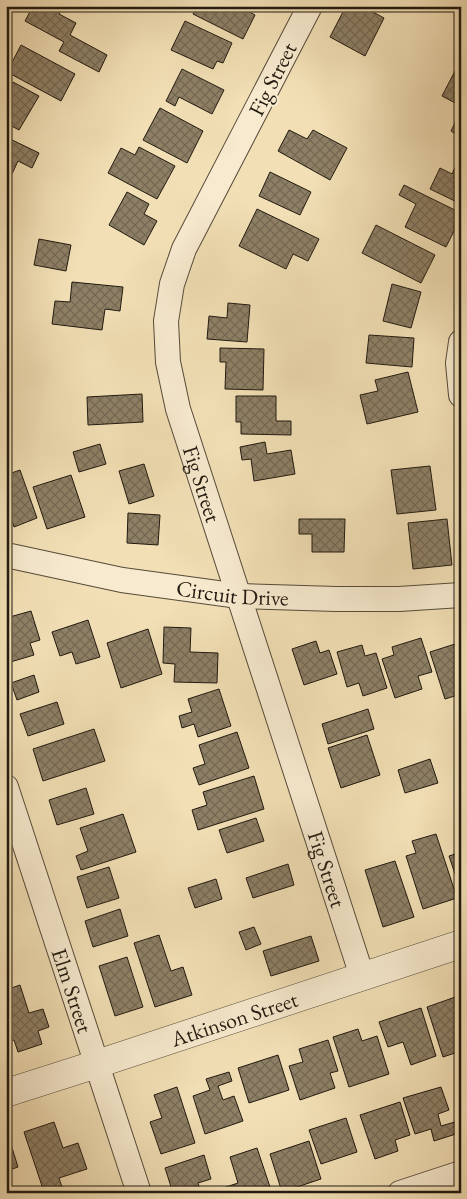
<svg xmlns="http://www.w3.org/2000/svg" width="467" height="1199" font-family="'EB Garamond',serif">
<style>
.building{fill:url(#building-cross-hatch);stroke:#211a10}
.lines{fill:none;stroke-linecap:round;stroke-linejoin:round}
.minor-casing{stroke:#554b39;stroke-width:26}
.tertiary-casing{stroke:#554b39;stroke-width:29}
.minor{stroke:#f7eacf;stroke-width:24}
.tertiary{stroke:#f7eacf;stroke-width:28}
.labels{text-anchor:middle;stroke-width:4.5;stroke-linejoin:round;paint-order:stroke}
.street-label{font-size:22px;fill:#211a10;stroke:#f7eacf}
</style>
<defs>
<pattern id="building-cross-hatch" width="8" height="8" patternUnits="userSpaceOnUse" patternTransform="scale(1.25)"><rect width="8" height="8" fill="#8e8066"/><path d="M0 0l8 8M0 8l8-8" fill="none" stroke="#746853"/></pattern>
</defs>
<rect width="100%" height="100%" fill="#f2dfb5"/>
<filter id="stains"><feTurbulence type="fractalNoise" baseFrequency=".004" numOctaves="4"/><feColorMatrix values="0 0 0 0 .2 0 0 0 0 .09 0 0 0 0 .02 0 0 0 .5 -.17"/></filter>
<radialGradient id="worn" r=".72"><stop offset=".6" stop-color="#630" stop-opacity="0"/><stop offset="1" stop-color="#630" stop-opacity=".3"/></radialGradient>
<g class="building">
<polygon points="33,6 64,6 59,14 76,23 70,35 107,55 99,72 59,51 64,42 25,21"/>
<polygon points="197,6 238,6 255,15 243,39 193,14"/>
<polygon points="346,6 362,6 384,18 365,56 330,37"/>
<polygon points="185,21 232,43 223,63 217,61 213,69 171,50"/>
<polygon points="21,45 75,74 61,101 7,72"/>
<polygon points="182,69 224,90 212,114 179,97 175,106 166,101"/>
<polygon points="455,71 461,73 461,106 442,96"/>
<polygon points="13,82 39,96 19,130 6,123 6,95"/>
<polygon points="160,108 203,131 187,163 143,140"/>
<polygon points="461,111 461,137 451,131"/>
<polygon points="289,130 307,139 313,130 347,148 330,180 278,151"/>
<polygon points="6,137 39,153 32,168 18,161 12,174 6,171"/>
<polygon points="139,147 175,166 157,199 108,173 121,148 135,155"/>
<polygon points="458,161 461,163 461,204 430,189 440,168 452,174"/>
<polygon points="270,172 311,192 300,215 259,196"/>
<polygon points="404,185 461,213 461,217 446,247 405,227 416,204 399,195"/>
<polygon points="127,192 149,204 144,214 157,221 144,245 109,225"/>
<polygon points="257,209 319,239 308,261 293,254 286,269 239,246"/>
<polygon points="376,225 435,255 421,283 362,253"/>
<polygon points="39,239 71,245 66,271 34,265"/>
<polygon points="72,282 123,287 120,311 105,309 102,330 52,324 55,301 70,302"/>
<polygon points="392,284 421,292 411,328 383,321"/>
<polygon points="228,303 250,305 247,342 207,339 209,316 227,318"/>
<polygon points="369,335 414,338 412,367 366,363"/>
<polygon points="220,348 264,349 263,390 225,389 226,362 220,362"/>
<polygon points="408,372 418,412 367,424 360,395 378,391 375,380"/>
<polygon points="142,394 143,422 88,425 87,397"/>
<polygon points="236,396 276,396 276,421 291,421 291,435 241,434 241,422 236,422"/>
<polygon points="265,442 267,454 291,450 295,474 254,481 251,459 242,460 240,447"/>
<polygon points="100,444 106,464 79,472 73,452"/>
<polygon points="144,464 154,496 129,504 119,471"/>
<polygon points="430,466 436,510 397,514 391,470"/>
<polygon points="20,470 37,518 14,527 10,516 6,517 6,475"/>
<polygon points="71,475 85,517 47,529 33,487"/>
<polygon points="128,513 160,515 158,545 127,543"/>
<polygon points="299,519 345,519 344,552 312,552 312,534 299,534"/>
<polygon points="447,519 452,565 413,569 408,523"/>
<polygon points="31,611 40,640 30,643 34,655 7,663 6,618"/>
<polygon points="88,620 100,657 76,664 72,652 60,656 52,632"/>
<polygon points="164,627 191,628 190,652 218,653 217,683 174,682 175,664 163,663"/>
<polygon points="148,629 162,674 121,688 107,643"/>
<polygon points="421,638 432,672 418,676 422,689 395,698 382,659 394,655 392,647"/>
<polygon points="316,641 320,653 329,650 337,674 304,685 292,649"/>
<polygon points="455,644 461,661 461,694 445,699 430,652"/>
<polygon points="362,645 365,656 376,653 387,688 363,696 359,683 347,687 337,652"/>
<polygon points="34,675 39,692 17,700 11,683"/>
<polygon points="219,689 231,726 198,737 194,724 182,728 179,716 192,712 188,699"/>
<polygon points="57,702 64,724 28,736 20,714"/>
<polygon points="368,709 374,729 328,744 322,724"/>
<polygon points="94,729 105,761 43,781 33,749"/>
<polygon points="237,732 249,768 199,785 193,768 205,764 199,745"/>
<polygon points="367,735 380,775 341,788 328,748"/>
<polygon points="430,759 438,783 405,793 398,770"/>
<polygon points="254,776 264,809 198,830 192,810 207,805 203,792"/>
<polygon points="86,788 94,814 57,825 49,800"/>
<polygon points="123,814 136,852 81,870 76,856 88,851 80,828"/>
<polygon points="256,818 264,841 227,853 219,830"/>
<polygon points="436,834 457,898 423,909 406,856 416,853 412,841"/>
<polygon points="461,852 461,892 449,856"/>
<polygon points="395,861 414,917 383,927 365,870"/>
<polygon points="288,864 294,885 253,898 246,878"/>
<polygon points="109,867 119,898 87,908 77,877"/>
<polygon points="216,879 222,899 195,908 188,888"/>
<polygon points="120,909 128,936 93,947 85,921"/>
<polygon points="254,927 261,944 246,950 239,932"/>
<polygon points="159,935 171,971 183,967 192,995 155,1007 134,943"/>
<polygon points="311,936 319,961 271,976 263,951"/>
<polygon points="127,957 143,1007 115,1016 99,966"/>
<polygon points="20,985 29,1013 43,1009 49,1027 38,1031 42,1044 18,1052 14,1040 6,1042 6,990"/>
<polygon points="461,995 461,1051 443,1057 427,1007"/>
<polygon points="421,1008 436,1056 411,1065 403,1042 388,1047 379,1022"/>
<polygon points="358,1029 362,1041 377,1036 389,1074 349,1087 333,1037"/>
<polygon points="328,1040 338,1071 330,1073 335,1088 300,1100 289,1066 303,1062 299,1049"/>
<polygon points="278,1055 289,1090 249,1103 238,1068"/>
<polygon points="229,1072 232,1081 218,1086 223,1100 234,1096 243,1121 205,1134 193,1096 210,1090 206,1079"/>
<polygon points="177,1087 195,1143 161,1154 150,1122 162,1118 154,1095"/>
<polygon points="441,1087 449,1110 438,1114 441,1126 455,1122 459,1133 434,1141 431,1129 415,1134 403,1098"/>
<polygon points="400,1102 410,1135 395,1140 398,1151 375,1159 360,1115"/>
<polygon points="346,1118 357,1152 321,1164 309,1130"/>
<polygon points="54,1122 63,1148 78,1143 87,1169 59,1178 64,1193 51,1193 49,1187 43,1189 24,1132"/>
<polygon points="9,1138 18,1167 7,1171 10,1182 6,1184 6,1139"/>
<polygon points="309,1141 321,1179 282,1192 270,1154"/>
<polygon points="257,1148 272,1193 225,1193 223,1188 238,1183 230,1157"/>
<polygon points="204,1155 211,1179 198,1183 201,1193 173,1193 165,1168"/>
</g>
<g class="lines">
<g class="minor-casing">
<g id="minor">
<path id="s1" d="M310 6 184 249 172 284 166 321 168 362 178 409 362 976"/>
<polyline points="461,342 458,363 461,395"/>
<path id="s2" d="M6 555 122 580 239 596 336 599H399L461 595"/>
<path id="s3" d="M6 787 139 1193"/>
<polyline points="400,1193 461,1173"/>
</g>
</g>
<g class="tertiary-casing">
<g id="tertiary">
<path id="s4" d="M6 1093 97 1064 461 944"/>
</g>
</g>
<use href="#minor" class="minor"/>
<use href="#tertiary" class="tertiary"/>
</g>
<g class="labels">
<g class="street-label">
<text transform="translate(272 79) rotate(-63)" y="8">Fig Street</text>
<text dy="8" stroke="none"><textPath href="#s1" startOffset="516">Fig Street</textPath></text>
<text dy="8" stroke="none"><textPath href="#s2" startOffset="230">Circuit Drive</textPath></text>
<text dy="8" stroke="none"><textPath href="#s1" startOffset="921">Fig Street</textPath></text>
<text dy="8" stroke="none"><textPath href="#s3" startOffset="214">Elm Street</textPath></text>
<text dy="8" stroke="none"><textPath href="#s4" startOffset="240">Atkinson Street</textPath></text>
</g>
</g>
<rect width="467" height="1199" fill="none" stroke="#f2dfb5" stroke-width="25"/>
<rect x="8" y="8" width="452" height="1184" fill="none" stroke="#211a10" stroke-width="2.5"/>
<rect x="12" y="12" width="442" height="1174" fill="none" stroke="#211a10"/>
<rect width="100%" height="100%" filter="url(#stains)"/>
<rect width="100%" height="100%" fill="url(#worn)"/>
</svg>
